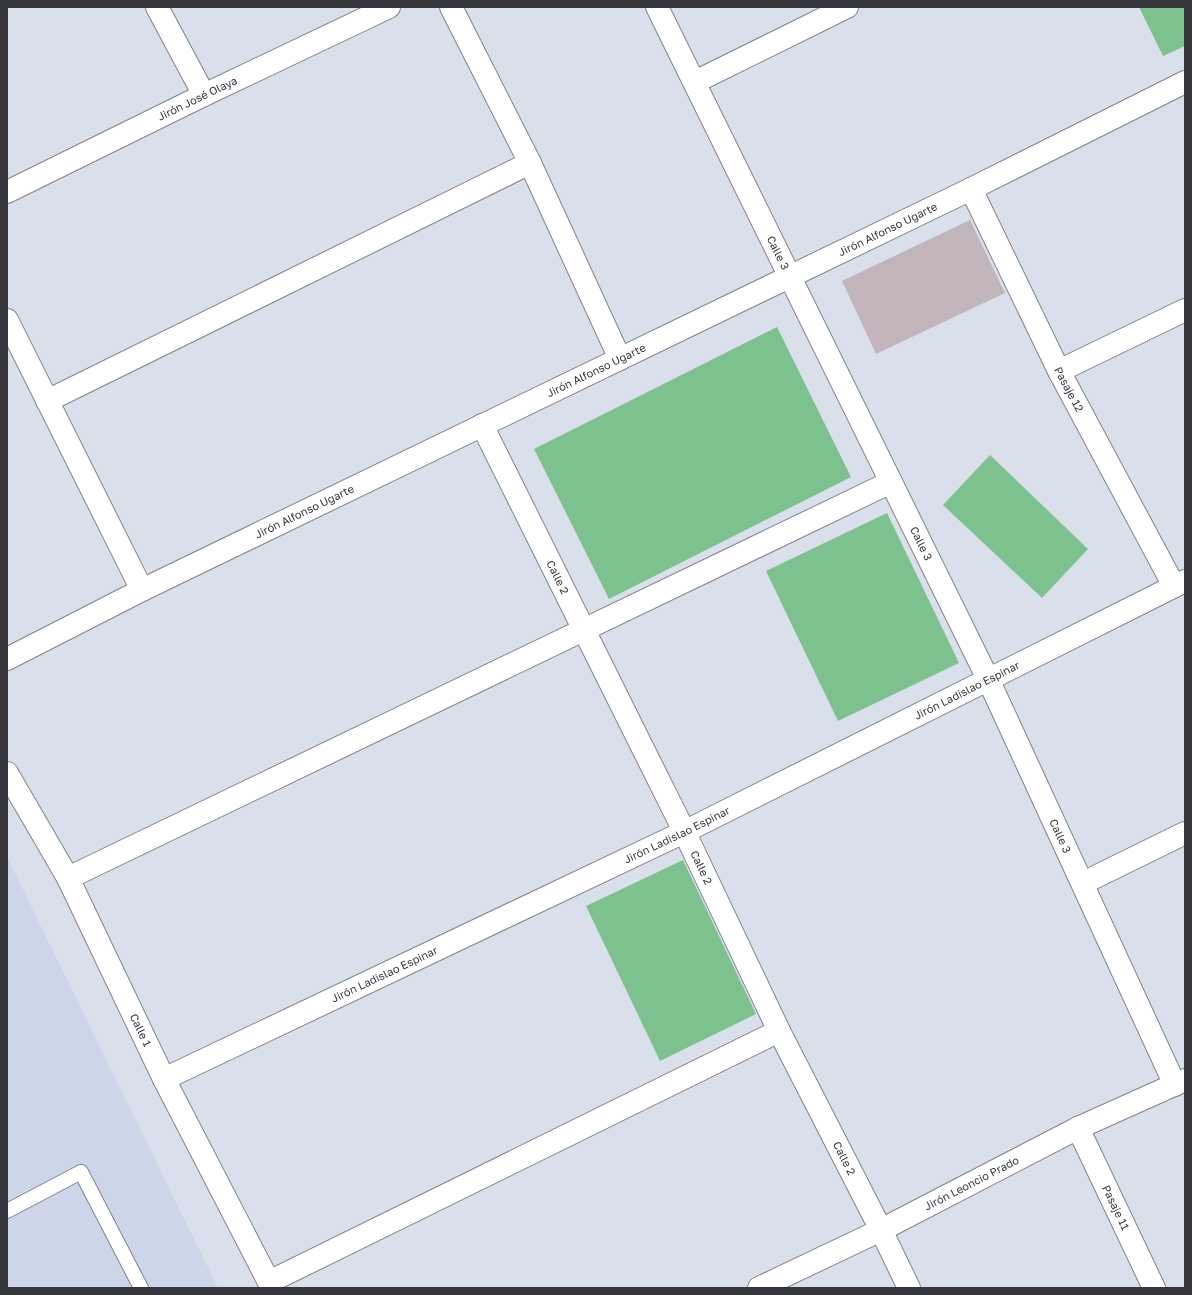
<svg xmlns="http://www.w3.org/2000/svg" width="1192" height="1295" font-family="'Golos Text',sans-serif">
<style>
.built{fill:#cdd6e8}
.green{fill:#7dc28e}
.building{fill:#c1b5bb}
.lines{fill:none;stroke-linecap:round;stroke-linejoin:round}
.service-casing{stroke:#7e838d;stroke-width:16}
.minor-casing{stroke:#7e838d;stroke-width:24}
.tertiary-casing{stroke:#7e838d;stroke-width:24}
.service{stroke:#fff;stroke-width:14}
.minor{stroke:#fff;stroke-width:22}
.tertiary{stroke:#fff;stroke-width:22}
.labels{text-anchor:middle;stroke-width:3;stroke-linejoin:round;paint-order:stroke}
.street-label{font-size:11px;fill:#34363b;stroke:#fff}
</style>
<rect width="100%" height="100%" fill="#dae0eb"/>
<polygon class="built" points="7,857 218,1288 7,1288"/>
<g class="green">
<polygon points="1139,7 1185,7 1185,46 1163,56"/>
<polygon points="777,327 851,477 609,599 534,449"/>
<polygon points="990,455 1088,549 1042,598 943,505"/>
<polygon points="887,513 959,663 838,721 766,571"/>
<polygon points="683,860 756,1014 660,1061 586,906"/>
</g>
<polygon class="building" points="970,220 1005,293 876,354 842,281"/>
<g class="lines">
<g class="service-casing">
<polyline id="service" points="7,1211 81,1172 141,1288"/>
</g>
<g class="minor-casing">
<g id="minor">
<polyline points="157,7 204,95"/>
<polyline points="451,7 530,163 620,359"/>
<path id="s1" d="M657 7 988 679 1175 1085"/>
<polyline points="695,82 847,7"/>
<path id="s2" d="M971 189 1059 371 1174 586"/>
<polyline points="7,320 142,590"/>
<polyline points="1059,371 1185,310"/>
<polyline points="47,401 530,163"/>
<path id="s3" d="M482 425 684 831 779 1031 881 1230 909 1288"/>
<path id="s4" d="M7 659 142 590 971 189 1185 82"/>
<path id="s5" d="M7 773 68 878 164 1079 272 1288"/>
<polyline points="68,878 891,482"/>
<polyline points="1083,883 1185,833"/>
<path id="s6" d="M164 1079 684 832 1185 581"/>
<path id="s7" d="M1078 1128 1154 1288"/>
<polyline points="269,1282 779,1031"/>
<path id="s8" d="M759 1288 881 1230 1078 1128 1185 1080"/>
</g>
</g>
<g class="tertiary-casing">
<g id="tertiary">
<path id="s9" d="M7 192 204 95 389 7"/>
</g>
</g>
<use href="#service" class="service"/>
<use href="#minor" class="minor"/>
<use href="#tertiary" class="tertiary"/>
</g>
<g class="labels">
<g class="street-label">
<text dy="4" stroke="none"><textPath href="#s9" startOffset="212">Jirón José Olaya</textPath></text>
<text dy="4" stroke="none"><textPath href="#s4" startOffset="980">Jirón Alfonso Ugarte</textPath></text>
<text dy="4" stroke="none"><textPath href="#s1" startOffset="274">Calle 3</textPath></text>
<text dy="4" stroke="none"><textPath href="#s4" startOffset="656">Jirón Alfonso Ugarte</textPath></text>
<text dy="4" stroke="none"><textPath href="#s2" startOffset="223">Pasaje 12</textPath></text>
<text dy="4" stroke="none"><textPath href="#s4" startOffset="332">Jirón Alfonso Ugarte</textPath></text>
<text dy="4" stroke="none"><textPath href="#s1" startOffset="598">Calle 3</textPath></text>
<text dy="4" stroke="none"><textPath href="#s3" startOffset="170">Calle 2</textPath></text>
<text dy="4" stroke="none"><textPath href="#s6" startOffset="892">Jirón Ladislao Espinar</textPath></text>
<text dy="4" stroke="none"><textPath href="#s6" startOffset="568">Jirón Ladislao Espinar</textPath></text>
<text dy="4" stroke="none"><textPath href="#s1" startOffset="922">Calle 3</textPath></text>
<text dy="4" stroke="none"><textPath href="#s3" startOffset="494">Calle 2</textPath></text>
<text dy="4" stroke="none"><textPath href="#s6" startOffset="244">Jirón Ladislao Espinar</textPath></text>
<text dy="4" stroke="none"><textPath href="#s5" startOffset="290">Calle 1</textPath></text>
<text dy="4" stroke="none"><textPath href="#s3" startOffset="818">Calle 2</textPath></text>
<text dy="4" stroke="none"><textPath href="#s8" startOffset="237">Jirón Leoncio Prado</textPath></text>
<text dy="4" stroke="none"><textPath href="#s7" startOffset="88">Pasaje 11</textPath></text>
</g>
</g>
<rect width="1192" height="1295" fill="none" stroke="#34363b" stroke-width="16"/>
</svg>
